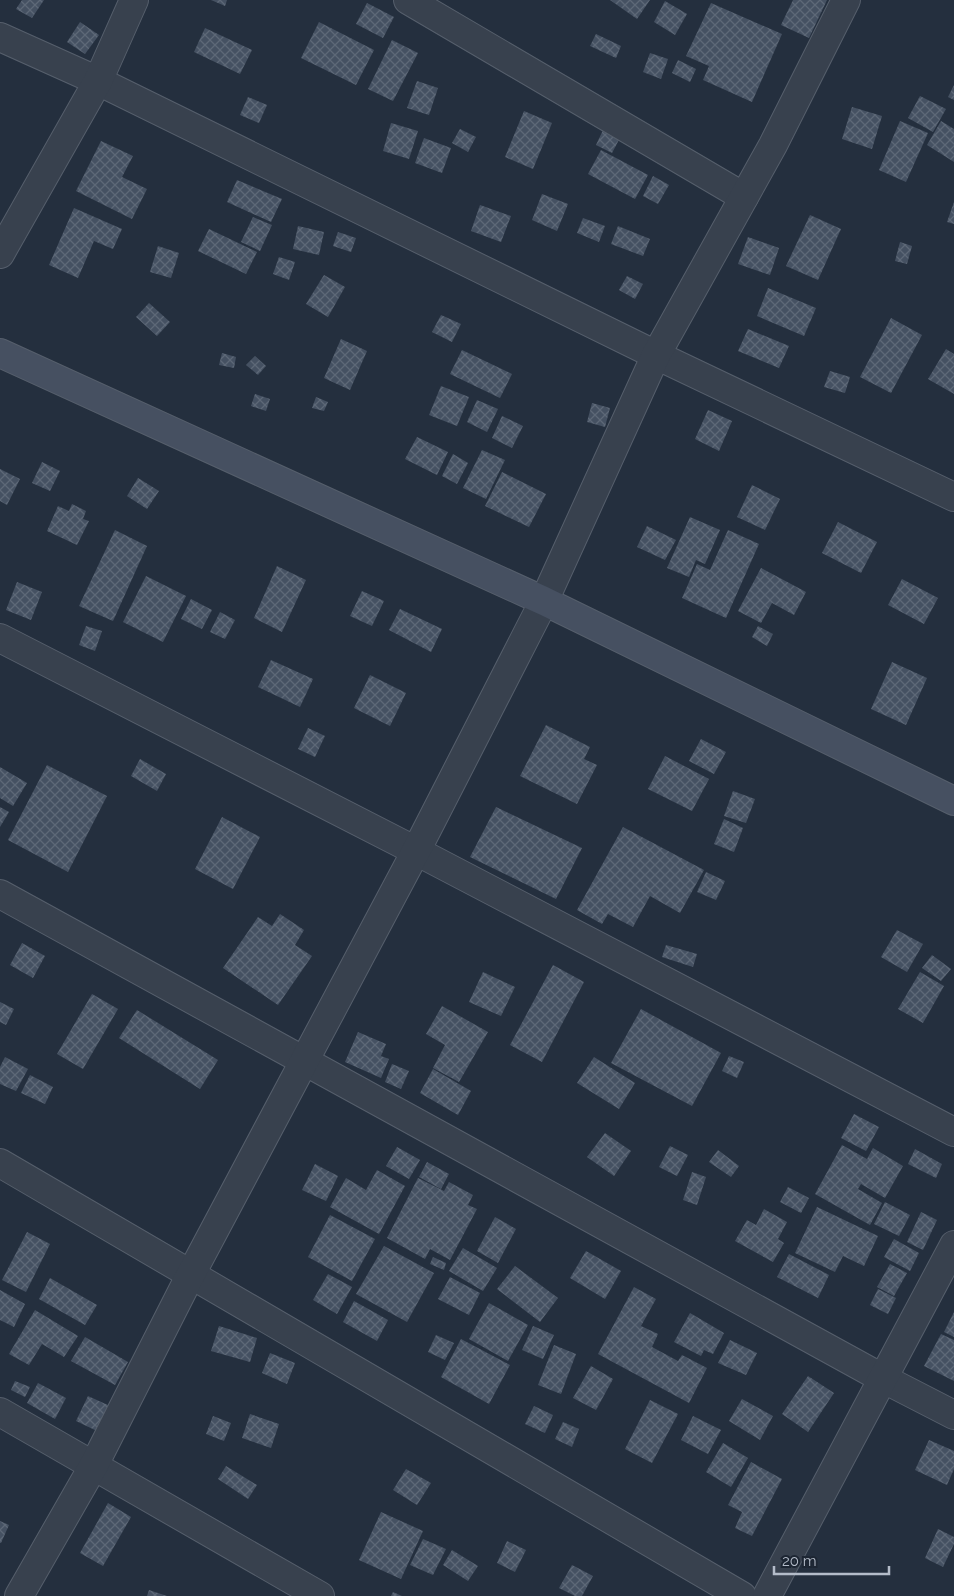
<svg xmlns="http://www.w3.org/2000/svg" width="954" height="1596" font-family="Raleway,sans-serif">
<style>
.building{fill:url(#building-cross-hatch)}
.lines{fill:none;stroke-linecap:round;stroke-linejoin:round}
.street-casing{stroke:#565f6c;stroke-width:30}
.secondary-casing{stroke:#565f6c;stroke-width:30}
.street{stroke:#38414e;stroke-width:28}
.secondary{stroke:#465061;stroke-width:28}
</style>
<defs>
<pattern id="building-cross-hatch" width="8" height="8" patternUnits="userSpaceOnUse" patternTransform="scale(1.25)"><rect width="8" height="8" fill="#455162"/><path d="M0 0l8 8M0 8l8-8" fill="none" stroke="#5d6877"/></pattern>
</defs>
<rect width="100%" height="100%" fill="#242f3e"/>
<g class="building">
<polygon points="22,0 44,0 32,18 16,9"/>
<polygon points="211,0 227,0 225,6"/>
<polygon points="610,0 650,0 637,19"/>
<polygon points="793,0 827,0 809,38 781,25"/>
<polygon points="665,1 687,14 675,35 654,22"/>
<polygon points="367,3 394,17 383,38 356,24"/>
<polygon points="711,3 782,34 752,102 703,80 709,66 686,56"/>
<polygon points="80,22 99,35 85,54 67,42"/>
<polygon points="319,22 374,50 356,85 301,58"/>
<polygon points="205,28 252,50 240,74 194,52"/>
<polygon points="596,34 621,46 616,58 590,46"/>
<polygon points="392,40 418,53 393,101 368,89"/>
<polygon points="650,53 668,59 661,79 643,72"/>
<polygon points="678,60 696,69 690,82 672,73"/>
<polygon points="417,81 438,88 429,115 407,108"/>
<polygon points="954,85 954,100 948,97"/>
<polygon points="920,96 946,109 933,132 908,118"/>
<polygon points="248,97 267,105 259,123 240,115"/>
<polygon points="852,107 882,116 872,149 842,139"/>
<polygon points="524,111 552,123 533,169 505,157"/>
<polygon points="900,121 928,133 906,182 879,170"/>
<polygon points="941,121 954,129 954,162 927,145"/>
<polygon points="391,123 418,131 409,159 383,151"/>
<polygon points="460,129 476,137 468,152 452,143"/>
<polygon points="603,130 620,138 612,153 596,145"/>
<polygon points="424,138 451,148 442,173 415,163"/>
<polygon points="101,141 133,156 122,177 147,189 132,219 76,191"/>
<polygon points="601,150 648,175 635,199 588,174"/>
<polygon points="653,176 669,185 658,204 643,196"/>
<polygon points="237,180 282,199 271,222 227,202"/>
<polygon points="542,194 568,204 557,231 532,220"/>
<polygon points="954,202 954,224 947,222"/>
<polygon points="480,205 511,216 501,242 471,231"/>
<polygon points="74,208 122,229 113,249 94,241 78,278 49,265"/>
<polygon points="810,215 841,229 818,280 786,266"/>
<polygon points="253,217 272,225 260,251 241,242"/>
<polygon points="583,218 605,226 599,242 577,233"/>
<polygon points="298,226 324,232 319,255 293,249"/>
<polygon points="618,226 650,239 643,256 611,244"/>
<polygon points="209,229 257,252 246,274 198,251"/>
<polygon points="338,232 356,238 351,252 333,246"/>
<polygon points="748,237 779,248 770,275 738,264"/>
<polygon points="900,242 912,246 907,264 895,261"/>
<polygon points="158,246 179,253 171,278 150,272"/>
<polygon points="279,257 295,262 289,280 273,274"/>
<polygon points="324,275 345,287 328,317 306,304"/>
<polygon points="627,276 643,284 635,299 619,290"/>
<polygon points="768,288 816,308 804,336 757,316"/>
<polygon points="149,303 170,322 157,336 136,317"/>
<polygon points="441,315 461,324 452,342 432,332"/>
<polygon points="891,318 922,335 891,393 860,377"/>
<polygon points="748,329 789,346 779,368 738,351"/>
<polygon points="341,339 367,351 350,390 324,378"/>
<polygon points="946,349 954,354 954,394 928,379"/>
<polygon points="462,350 512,374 500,398 450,374"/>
<polygon points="222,353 236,357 234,368 219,365"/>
<polygon points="255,356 266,366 258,375 246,365"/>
<polygon points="830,371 850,377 845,393 824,387"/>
<polygon points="441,386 469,397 457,426 429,415"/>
<polygon points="255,394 270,399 266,411 251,406"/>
<polygon points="316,397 328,402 324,411 312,408"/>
<polygon points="477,400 498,409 487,432 467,422"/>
<polygon points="592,403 610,408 605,427 587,422"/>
<polygon points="708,410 732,421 719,451 695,439"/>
<polygon points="502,416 523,426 512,448 492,438"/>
<polygon points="417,437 448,452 437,475 405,459"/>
<polygon points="482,450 505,460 486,499 463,488"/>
<polygon points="453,454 468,463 457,484 442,476"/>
<polygon points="42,462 60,471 50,491 32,483"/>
<polygon points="0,469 20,479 7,505 0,501"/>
<polygon points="502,472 546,494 529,527 485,506"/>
<polygon points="138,478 159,491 147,509 127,496"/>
<polygon points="752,485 780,499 765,530 737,517"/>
<polygon points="72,504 86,511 83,519 89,521 77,545 47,531 58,506 69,511"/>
<polygon points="690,517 720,530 705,564 696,560 689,577 667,568"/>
<polygon points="838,522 877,542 861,573 822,553"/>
<polygon points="647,526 676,540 665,560 637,547"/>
<polygon points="115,530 147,546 113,621 79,606"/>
<polygon points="728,530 759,544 726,618 682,598 697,564 710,570"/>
<polygon points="277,566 306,580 282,632 254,618"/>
<polygon points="761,568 806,592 794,615 772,603 761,623 738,611"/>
<polygon points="146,576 186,596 163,642 123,622"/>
<polygon points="902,579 938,598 924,624 888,605"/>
<polygon points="17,582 42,592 31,620 6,610"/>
<polygon points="362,591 384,601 372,626 350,616"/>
<polygon points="191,599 212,610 202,629 181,619"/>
<polygon points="400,609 442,629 431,652 389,630"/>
<polygon points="220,612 235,620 225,639 210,632"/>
<polygon points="86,626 102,631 95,651 79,645"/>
<polygon points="758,626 773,634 767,646 752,637"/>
<polygon points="271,660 313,679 300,707 258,687"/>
<polygon points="892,662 927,678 906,725 871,709"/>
<polygon points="370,675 406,693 390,726 354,708"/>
<polygon points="546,725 590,747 584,759 597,765 577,804 520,776"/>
<polygon points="308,728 325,736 315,757 298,749"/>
<polygon points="701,739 726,752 714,774 689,761"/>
<polygon points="665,756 709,779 692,811 648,789"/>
<polygon points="140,759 166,774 157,791 131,776"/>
<polygon points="47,765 107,796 68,872 8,840"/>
<polygon points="0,767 27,783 13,806 0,798"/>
<polygon points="733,791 755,799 746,823 724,816"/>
<polygon points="0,807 9,812 0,827"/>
<polygon points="496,807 582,848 556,899 470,857"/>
<polygon points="222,817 260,837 233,889 195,869"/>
<polygon points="724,819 743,828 734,852 714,844"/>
<polygon points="623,827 704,870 680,913 650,896 633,927 608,914 602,924 577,910"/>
<polygon points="706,872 725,881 716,900 697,892"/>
<polygon points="280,914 304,930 295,945 312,956 278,1005 223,968 258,917 272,926"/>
<polygon points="897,930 923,944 907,972 881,957"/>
<polygon points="22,943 45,956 33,978 10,965"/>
<polygon points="666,945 697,954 693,967 662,957"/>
<polygon points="932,955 951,969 941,981 922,968"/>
<polygon points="553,965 584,982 542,1062 510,1045"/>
<polygon points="483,972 515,987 501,1016 469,1002"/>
<polygon points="920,972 944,986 923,1023 898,1009"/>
<polygon points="92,994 118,1009 83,1069 57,1054"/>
<polygon points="0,1002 14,1009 6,1025 0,1022"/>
<polygon points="442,1006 488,1032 459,1082 433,1068 445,1045 426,1034"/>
<polygon points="641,1009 721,1053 692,1106 611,1063"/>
<polygon points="137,1010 218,1060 200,1089 119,1038"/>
<polygon points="358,1032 386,1044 381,1056 389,1059 381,1078 345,1062"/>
<polygon points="729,1056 744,1062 737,1078 722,1071"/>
<polygon points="5,1057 28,1069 16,1091 0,1084 0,1067"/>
<polygon points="594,1057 635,1083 619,1109 577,1083"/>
<polygon points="392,1064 409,1071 401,1089 385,1082"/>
<polygon points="433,1069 471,1091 458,1115 420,1093"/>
<polygon points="30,1075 53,1087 45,1104 21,1093"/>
<polygon points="854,1114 879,1127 866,1151 841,1138"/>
<polygon points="605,1133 631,1151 614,1176 587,1157"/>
<polygon points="842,1145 867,1159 873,1148 903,1166 885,1198 861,1184 858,1189 882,1203 870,1225 815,1194"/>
<polygon points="670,1146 688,1155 677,1176 659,1167"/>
<polygon points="397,1147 420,1160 409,1179 386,1166"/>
<polygon points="915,1149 942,1164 936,1178 908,1164"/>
<polygon points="718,1150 739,1166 731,1177 709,1162"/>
<polygon points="427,1162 449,1174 441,1189 419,1177"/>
<polygon points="315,1164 338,1176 326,1201 302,1190"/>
<polygon points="377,1170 405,1186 379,1234 330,1207 346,1178 366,1190"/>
<polygon points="692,1172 706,1177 697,1205 683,1200"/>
<polygon points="418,1178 444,1191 449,1182 473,1195 468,1205 477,1209 450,1260 430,1249 425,1259 387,1238"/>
<polygon points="788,1187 809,1198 801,1213 780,1202"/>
<polygon points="885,1202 910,1215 899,1236 874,1224"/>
<polygon points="817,1207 878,1236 864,1266 843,1256 835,1272 795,1253"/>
<polygon points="764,1209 787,1222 778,1239 784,1243 773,1262 735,1241 747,1220 756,1225"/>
<polygon points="921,1212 937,1220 923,1250 907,1242"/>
<polygon points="330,1215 375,1239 352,1281 308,1257"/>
<polygon points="495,1217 516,1229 498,1263 477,1251"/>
<polygon points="27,1232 50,1244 26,1292 2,1280"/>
<polygon points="894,1239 919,1253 910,1271 884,1257"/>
<polygon points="384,1246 434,1273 407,1322 356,1294"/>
<polygon points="463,1248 497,1268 483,1291 449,1271"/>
<polygon points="586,1251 621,1271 605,1299 570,1278"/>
<polygon points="789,1254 829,1275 818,1298 777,1277"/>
<polygon points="433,1257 446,1263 444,1270 430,1264"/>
<polygon points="890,1264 907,1273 894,1296 877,1287"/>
<polygon points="515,1266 558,1298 540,1322 497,1289"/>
<polygon points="328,1274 352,1287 337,1314 313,1300"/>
<polygon points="450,1277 480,1293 469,1315 438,1299"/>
<polygon points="50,1278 97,1305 85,1325 39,1299"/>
<polygon points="634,1287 656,1299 641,1326 658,1334 652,1347 678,1361 682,1355 707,1368 689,1403 598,1354"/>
<polygon points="878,1289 896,1298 888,1314 870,1305"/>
<polygon points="0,1290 25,1304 14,1327 0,1320"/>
<polygon points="354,1301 388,1320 377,1341 343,1322"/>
<polygon points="489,1303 528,1325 508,1361 469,1339"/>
<polygon points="35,1310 78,1336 64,1357 42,1344 29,1365 9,1354"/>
<polygon points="954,1312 954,1337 944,1332"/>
<polygon points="690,1313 724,1333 713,1354 704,1350 701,1356 674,1342"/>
<polygon points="219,1326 257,1338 250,1362 211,1351"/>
<polygon points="533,1326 554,1335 543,1359 522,1350"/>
<polygon points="941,1334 954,1340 954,1381 924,1366"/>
<polygon points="436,1335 454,1343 445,1360 428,1352"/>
<polygon points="85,1337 128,1362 115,1385 71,1361"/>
<polygon points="461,1339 510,1365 489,1404 441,1377"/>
<polygon points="730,1340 757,1353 746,1375 718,1363"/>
<polygon points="554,1345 576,1354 561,1394 538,1385"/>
<polygon points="270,1353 295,1363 287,1384 262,1373"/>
<polygon points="591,1366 613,1379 596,1410 573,1398"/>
<polygon points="808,1376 834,1393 808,1432 782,1414"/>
<polygon points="15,1381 30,1387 25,1397 11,1390"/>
<polygon points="38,1383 66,1398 55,1419 27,1403"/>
<polygon points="88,1396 110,1406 97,1431 76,1421"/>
<polygon points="742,1399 773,1416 760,1440 729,1421"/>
<polygon points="650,1400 678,1414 652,1463 625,1449"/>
<polygon points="534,1406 553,1415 545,1433 525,1424"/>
<polygon points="250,1414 279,1424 271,1448 242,1438"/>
<polygon points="213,1416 231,1423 224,1441 206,1434"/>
<polygon points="693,1416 721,1430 708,1454 681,1440"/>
<polygon points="563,1422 579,1429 572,1447 555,1439"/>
<polygon points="929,1440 954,1451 954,1469 947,1485 915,1470"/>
<polygon points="723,1443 748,1458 731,1487 706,1472"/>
<polygon points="751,1462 782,1479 752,1536 735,1528 742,1512 728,1505"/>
<polygon points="226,1466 257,1485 248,1499 218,1479"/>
<polygon points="406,1469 431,1483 417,1505 393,1490"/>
<polygon points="108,1503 131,1517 103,1566 80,1553"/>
<polygon points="381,1512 423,1531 401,1579 359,1560"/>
<polygon points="0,1521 9,1525 1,1543 0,1543"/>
<polygon points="938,1529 954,1537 954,1544 943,1567 925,1558"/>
<polygon points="423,1539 446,1549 433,1575 410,1565"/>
<polygon points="507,1541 526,1550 515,1572 497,1563"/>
<polygon points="452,1550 478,1566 468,1581 443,1565"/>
<polygon points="572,1565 593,1576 582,1596 575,1596 559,1588"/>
<polygon points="149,1590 167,1596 147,1596"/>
<polygon points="393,1592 402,1596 391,1596"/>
</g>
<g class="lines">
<g class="street-casing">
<g id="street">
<polyline points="408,0 744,197"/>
<polyline points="0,37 98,81 656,355 954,497"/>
<polyline points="0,254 98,81 134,0"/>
<polyline points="0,638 416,851 954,1132"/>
<polyline points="0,894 882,1378 954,1415"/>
<polyline points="0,1163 742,1596"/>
<polyline points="0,1412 320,1596"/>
<polyline points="19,1596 94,1465 191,1274 416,851 544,601 656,355 773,145 846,0"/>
<polyline points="767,1596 954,1245"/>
</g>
</g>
<g class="secondary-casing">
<polyline id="secondary" points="0,353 544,601 954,801"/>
</g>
<use href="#street" class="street"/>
<use href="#secondary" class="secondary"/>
</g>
<path d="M774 1566v8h115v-8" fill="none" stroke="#b4bcc9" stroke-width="2.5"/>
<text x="782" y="1566" font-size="15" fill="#b4bcc9" stroke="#1d2633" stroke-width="4" paint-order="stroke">20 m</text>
</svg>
